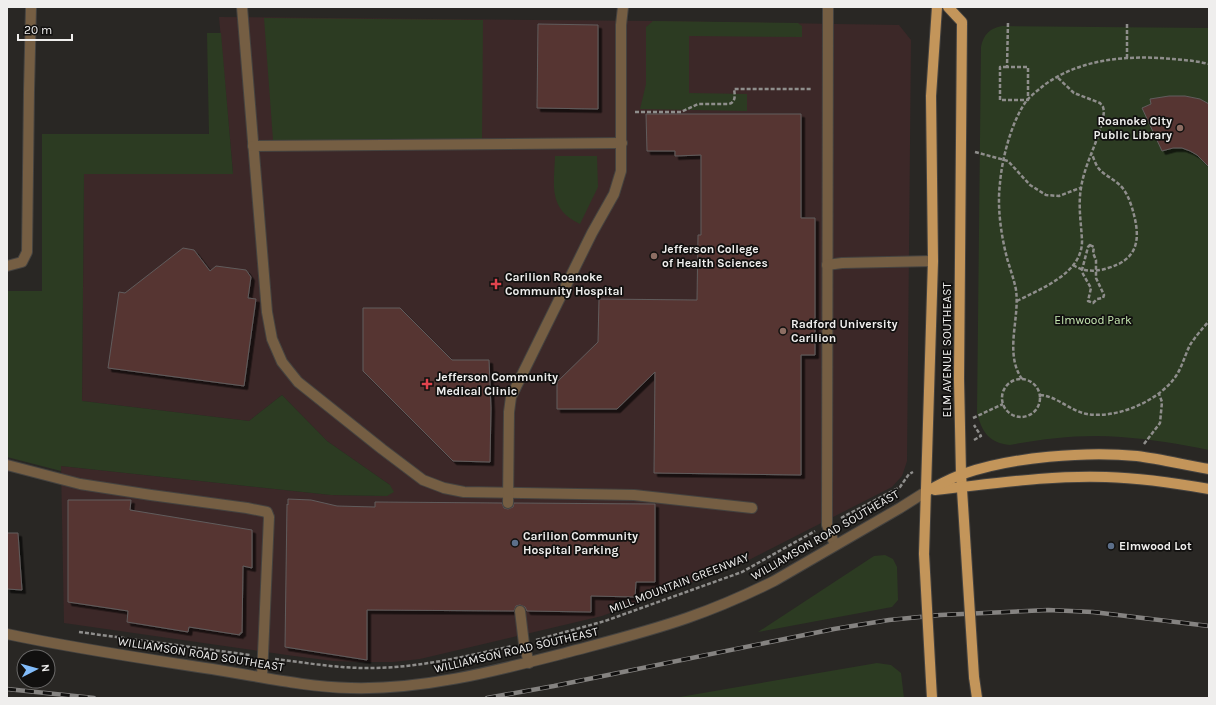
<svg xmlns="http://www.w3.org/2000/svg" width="1216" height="705" font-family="Karla,sans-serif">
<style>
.medical{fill:#3c2828}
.green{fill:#2c3b22}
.building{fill:#573533;stroke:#605c5c;filter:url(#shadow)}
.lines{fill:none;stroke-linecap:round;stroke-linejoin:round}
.minor-casing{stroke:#454340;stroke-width:12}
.major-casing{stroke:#454340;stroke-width:12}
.path{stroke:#8f8e8c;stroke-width:2.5;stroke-dasharray:4 2;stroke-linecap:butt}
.minor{stroke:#755e43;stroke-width:10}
.major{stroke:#c3955a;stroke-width:10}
.rail-casing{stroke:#858381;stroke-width:4.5}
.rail{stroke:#11100f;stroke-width:3;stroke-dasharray:9;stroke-linecap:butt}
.major-bridge-casing{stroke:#454340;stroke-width:12;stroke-linecap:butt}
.major-bridge{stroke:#c3955a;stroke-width:10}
.education-dot{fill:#8d6e63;stroke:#11100f;stroke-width:1.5}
.health-dot{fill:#e0444e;stroke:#11100f;stroke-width:1.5}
.service-dot{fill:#5c6f8a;stroke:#11100f;stroke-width:1.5}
.labels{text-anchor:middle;stroke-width:3.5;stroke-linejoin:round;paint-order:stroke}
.poi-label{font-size:12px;font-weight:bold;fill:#efeeed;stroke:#11100f;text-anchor:start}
.park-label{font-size:12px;fill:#c7e8b2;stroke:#11100f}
.street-label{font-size:12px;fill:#efeeed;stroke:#11100f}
</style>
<defs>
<filter id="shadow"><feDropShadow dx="3.5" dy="3.5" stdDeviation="0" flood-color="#0009"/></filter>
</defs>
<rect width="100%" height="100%" fill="#292724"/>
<polygon class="medical" points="219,17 653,21 899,25 911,40 907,461 902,476 892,487 741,564 602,616 420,659 393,662 362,662 333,661 294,656 64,623 61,466 331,495 387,496 390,485 327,441 282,395 249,421 82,401 84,174 233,173"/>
<g class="green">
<polygon points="264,18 483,20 482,142 273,140"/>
<polygon points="653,21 798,23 802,26 802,37 689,36 689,93 747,94 747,111 640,109 646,84 646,27"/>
<path d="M1002 26 1209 28V450C1180 444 1150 439 1121 437 1084 434 1046 438 1010 445 989 443 982 432 977 413L981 47C983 35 990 28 1002 26Z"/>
<polygon points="207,33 221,33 233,174 84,174 82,401 249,421 282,395 327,441 390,485 394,492 387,496 331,495 61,466 61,471 7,457 7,291 42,291 42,134 209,134"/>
<path d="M555 156H597L598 187 580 224C548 209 554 186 555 156Z"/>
<polygon points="885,555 893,559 897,567 898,600 892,607 758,632 874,556"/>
<polygon points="877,663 891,665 901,673 904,698 674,698"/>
</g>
<g class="building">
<polygon points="538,24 598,25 598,109 537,108"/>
<polygon points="1169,96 1185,96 1200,99 1209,104 1209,167 1197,155 1190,151 1182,148 1173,148 1162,151 1142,108 1151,104 1150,99"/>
<polygon points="646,114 801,114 801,218 815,218 815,355 801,355 801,475 654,473 655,372 617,409 557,409 557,382 598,342 599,299 697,300 698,235 701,235 701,155 675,156 675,151 647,151"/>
<polygon points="183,248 194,250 210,271 216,266 246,270 251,277 248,298 256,299 244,386 108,368 119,292 125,293"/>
<polygon points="363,308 400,308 452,360 489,360 491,408 490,462 453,461 363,371"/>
<polygon points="288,499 311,500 337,506 375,507 375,502 502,503 504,508 508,509 513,507 514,503 655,504 655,582 636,582 635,597 591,596 591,612 527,611 525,607 520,605 516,606 514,611 367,610 367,660 285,647 287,504 288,505"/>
<polygon points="68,500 131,500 130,510 252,530 252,568 243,566 242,633 240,633 240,635 189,627 188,632 127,622 128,611 68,602"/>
<polygon points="7,533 18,533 22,590 7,589"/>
</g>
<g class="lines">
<g class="minor-casing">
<g id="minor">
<polyline points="242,7 267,312 272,339 282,362 298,382 382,449 423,480 444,488 464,492 634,495 752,508"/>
<polyline points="828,7 827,525 835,545"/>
<polyline points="253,146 622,143"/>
<polyline points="827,265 842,263 933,261"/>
<polyline points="7,266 22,262 27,252 29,91 31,7"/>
<polyline points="7,465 80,484 151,495 247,508 267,512 269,517 262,677"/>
<polyline points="508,503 509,412 511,397 592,233 614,194 621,171 621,25 623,7"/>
<polyline points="520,611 524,644 529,663"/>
<path d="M7 634C77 649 147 659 218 670 262 677 306 687 351 688 424 690 495 671 565 653 606 642 647 632 687 618 716 608 746 595 774 581L900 508 927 491"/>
</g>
</g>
<g class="major-casing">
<g id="major">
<polyline points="948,7 962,22 959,379 961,474 966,552"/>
<path d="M935 490C992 484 1049 475 1106 477 1141 478 1175 483 1209 489"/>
<path d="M927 491C939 485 951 478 963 474 1011 457 1086 451 1137 456 1161 459 1185 465 1209 469"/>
<polyline points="924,554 933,261 931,96 937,7"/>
<polyline points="974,677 977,698"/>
<polyline points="931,681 932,698"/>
</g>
</g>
<g class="path">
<polyline points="1127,58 1127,22"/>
<polyline points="1007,67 1000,67 1000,100 1028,100 1028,67 1007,67 1008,22"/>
<path d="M635 112H681L698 104H729C736 102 735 95 734 89H811"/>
<polyline points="975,152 1008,161 1030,185 1046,195 1059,196 1080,188"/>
<polygon points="1090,245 1094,247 1093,253 1096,260 1096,278 1104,295 1103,298 1097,299 1093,303 1088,301 1091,288 1083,274 1082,270 1088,247"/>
<path d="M1073 265C1084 272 1096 272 1108 268 1136 260 1141 242 1134 215 1132 207 1129 197 1124 190 1118 181 1107 177 1100 170 1096 166 1094 159 1092 154"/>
<path d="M1017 301C1042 288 1083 273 1082 240 1081 222 1078 205 1081 188 1085 161 1101 138 1104 111L1103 107 1100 103 1074 93 1057 77"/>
<circle cx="1021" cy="398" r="19"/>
<path d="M1022 379C1004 353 1020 319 1016 290 1014 279 1010 269 1007 258 1001 235 997 207 1000 183 1002 158 1012 120 1027 100 1032 95 1038 90 1043 86 1080 58 1129 55 1173 59 1185 60 1197 61 1209 64"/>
<path d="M1040 395C1057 396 1070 411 1087 414 1117 419 1159 401 1176 376 1182 367 1185 355 1190 345 1195 337 1202 329 1209 321"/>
<polyline points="973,418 1003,404"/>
<polyline points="974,440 981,436 974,425"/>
<polyline points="1144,444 1160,423 1162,402 1159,394"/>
<polyline points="841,518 900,487 909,474 913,472"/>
<polyline points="79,632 250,655"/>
<polyline points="536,640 605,621 742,572 815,531"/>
<path d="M275 659C308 663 342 669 376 668 422 667 467 656 512 646"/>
</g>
<use href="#minor" class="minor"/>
<use href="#major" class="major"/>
<g class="rail-casing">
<g id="rail">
<polyline points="7,689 94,698"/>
<polyline points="487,698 554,686 834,629 889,620 940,615 1048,610 1093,612 1209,626"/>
</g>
</g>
<use href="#rail" class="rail"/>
<g class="major-bridge-casing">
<g id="major-bridge">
<polyline points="966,552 974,677"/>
<polyline points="924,554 931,681"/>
</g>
</g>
<use href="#major-bridge" class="major-bridge"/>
</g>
<g class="education-dot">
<circle cx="1180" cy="128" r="4"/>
<circle cx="654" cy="256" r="4"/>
<circle cx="783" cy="331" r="4"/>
</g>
<g class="health-dot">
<path d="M494 278h4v4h4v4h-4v4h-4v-4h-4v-4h4z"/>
<path d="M425 378h4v4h4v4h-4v4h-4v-4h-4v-4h4z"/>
</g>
<g class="service-dot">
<circle cx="515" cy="543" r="4"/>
<circle cx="1111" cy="546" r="4"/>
</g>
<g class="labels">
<g class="poi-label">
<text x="1172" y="125" text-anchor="end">Roanoke City<tspan x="1172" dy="14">Public Library</tspan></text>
<text x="662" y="253">Jefferson College<tspan x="662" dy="14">of Health Sciences</tspan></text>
<text x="505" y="281">Carilion Roanoke<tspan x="505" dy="14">Community Hospital</tspan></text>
<text x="791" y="328">Radford University<tspan x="791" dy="14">Carilion</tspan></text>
<text x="436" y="381">Jefferson Community<tspan x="436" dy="14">Medical Clinic</tspan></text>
<text x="523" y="540">Carilion Community<tspan x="523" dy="14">Hospital Parking</tspan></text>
<text x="1119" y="550">Elmwood Lot</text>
</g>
<g class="park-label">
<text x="1093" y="324">Elmwood Park</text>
</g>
<g class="street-label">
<text transform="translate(947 350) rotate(-90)" y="4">ELM AVENUE SOUTHEAST</text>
<text transform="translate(825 535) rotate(-30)" y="4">WILLIAMSON ROAD SOUTHEAST</text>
<text transform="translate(679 583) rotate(-21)" y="4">MILL MOUNTAIN GREENWAY</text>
<text transform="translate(516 650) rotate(-13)" y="4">WILLIAMSON ROAD SOUTHEAST</text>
<text transform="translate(201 654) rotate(9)" y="4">WILLIAMSON ROAD SOUTHEAST</text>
</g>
</g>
<rect width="1216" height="705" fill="none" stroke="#efeeed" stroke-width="16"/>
<g transform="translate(36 669) rotate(84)"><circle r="19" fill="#11100f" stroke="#6a6968"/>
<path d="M0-3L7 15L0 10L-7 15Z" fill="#82bcfa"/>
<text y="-6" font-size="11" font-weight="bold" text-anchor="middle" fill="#efeeed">N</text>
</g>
<path d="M18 34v6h54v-6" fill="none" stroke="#efeeed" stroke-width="2"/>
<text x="24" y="34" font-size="12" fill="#efeeed" stroke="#11100f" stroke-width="3" paint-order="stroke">20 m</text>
</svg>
